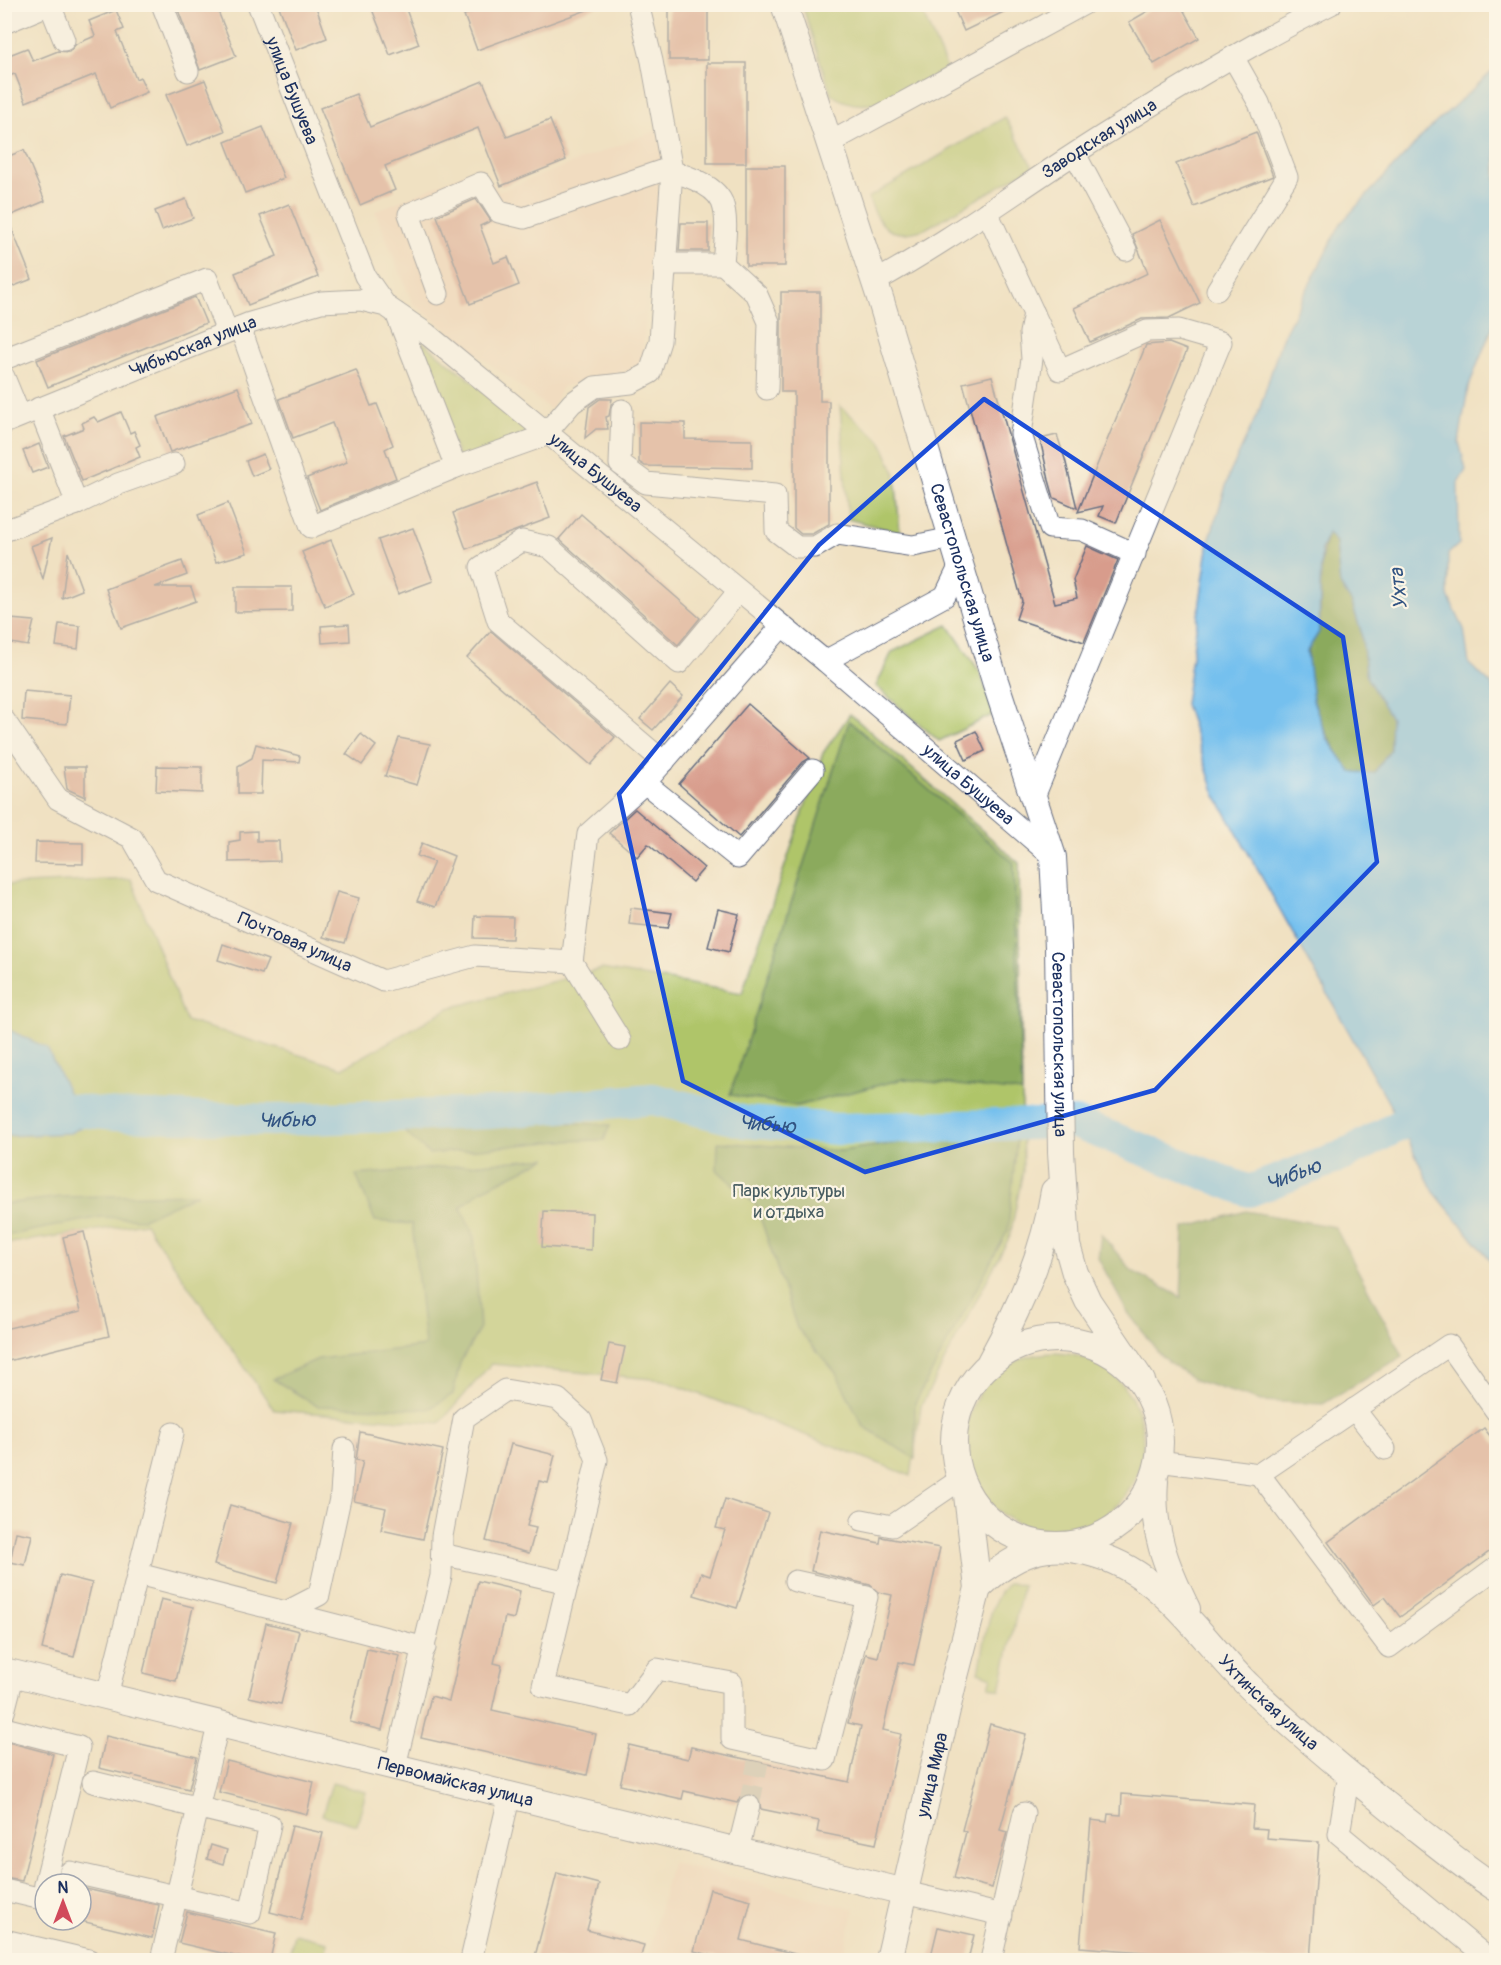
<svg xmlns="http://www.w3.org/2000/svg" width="1501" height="1965" font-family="Pangolin,sans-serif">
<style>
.built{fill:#f1d5bc}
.green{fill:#afc569;stroke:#657a64;stroke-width:1.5}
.forest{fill:#8baa5d;stroke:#536c5e;stroke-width:1.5}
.water{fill:#74c0ee;stroke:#4878a6;stroke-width:1.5;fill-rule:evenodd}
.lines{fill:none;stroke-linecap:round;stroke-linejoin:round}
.river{stroke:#74c0ee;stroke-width:32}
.building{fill:#d89c8c}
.minor-tunnel{stroke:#c5bdae;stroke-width:21;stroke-dasharray:21 10;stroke-linecap:butt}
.minor-casing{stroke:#666d81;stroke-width:23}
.major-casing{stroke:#666d81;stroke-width:28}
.minor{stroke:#fff;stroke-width:21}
.major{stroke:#fff;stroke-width:26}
.marked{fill:none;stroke:#1d4ed8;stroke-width:4.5;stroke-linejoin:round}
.labels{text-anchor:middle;stroke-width:4.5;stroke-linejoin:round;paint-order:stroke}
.street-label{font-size:18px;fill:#1b2f5e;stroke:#fcf5e5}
.park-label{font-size:18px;fill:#475c61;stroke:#fcf5e5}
.water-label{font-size:20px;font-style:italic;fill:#315382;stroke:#fcf5e5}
</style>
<rect width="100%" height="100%" fill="#fcf5e5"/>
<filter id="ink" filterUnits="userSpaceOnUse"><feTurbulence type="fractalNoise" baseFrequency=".0167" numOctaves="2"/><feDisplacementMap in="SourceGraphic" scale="12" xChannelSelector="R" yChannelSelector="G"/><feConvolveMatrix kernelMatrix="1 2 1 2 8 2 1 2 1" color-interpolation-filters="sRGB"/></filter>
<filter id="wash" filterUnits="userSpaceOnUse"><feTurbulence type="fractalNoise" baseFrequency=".008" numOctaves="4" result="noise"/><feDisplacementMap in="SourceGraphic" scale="24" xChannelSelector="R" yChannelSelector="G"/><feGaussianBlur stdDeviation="1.35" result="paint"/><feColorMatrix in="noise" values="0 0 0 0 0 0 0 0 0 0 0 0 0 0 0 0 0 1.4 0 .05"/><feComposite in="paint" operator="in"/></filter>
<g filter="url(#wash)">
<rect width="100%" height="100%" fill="#f0e1c2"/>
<g class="built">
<polygon points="658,130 662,156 641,368 562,387 551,410 413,304 375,211 479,167 499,191"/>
<polygon points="671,1862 855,1909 842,1960 647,1960"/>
</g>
<g class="green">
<path d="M802 5H919L947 69C913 87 868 122 831 94Z"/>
<path d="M1005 117 1033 167 925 229C889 240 882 229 868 198Z"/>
<polygon points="408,330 537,433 459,459"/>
<polygon points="840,406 881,441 895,473 900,533 848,519"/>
<polygon points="948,625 980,672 994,714 939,741 876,686 892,652"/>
<polygon points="850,714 1019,863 1023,1171 1010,1236 921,1406 911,1476 663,1380 491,1364 440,1423 274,1410 145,1223 5,1244 4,885 131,879 186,1021 343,1068 449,1008 602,969 742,993 823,753"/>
<circle cx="1054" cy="1442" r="89"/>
<path d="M1009 1583 1023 1585 1000 1690 989 1686 992 1677 979 1672C985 1647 988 1597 1009 1583Z"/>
<polygon points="332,1783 366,1792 357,1825 322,1815"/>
<polygon points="294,1934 328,1942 324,1960 288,1960"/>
</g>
<g class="forest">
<path d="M1328 533 1336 542 1340 584 1352 603 1361 631 1367 678 1391 718 1390 750 1374 773H1351C1326 737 1305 699 1308 653 1308 644 1318 638 1319 629 1323 596 1316 564 1328 533Z"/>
<polygon points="849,721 1014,863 1022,1092 903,1079 797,1106 730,1095"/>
<polygon points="510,1119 610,1125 604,1140 560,1141 429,1154 401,1128"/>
<polygon points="1017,1138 1008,1230 915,1403 915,1459 863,1426 836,1373 797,1328 756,1205 717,1170 718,1142 841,1151 904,1142"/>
<polygon points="547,1158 482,1190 461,1207 474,1237 480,1328 460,1363 453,1394 429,1409 317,1406 273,1379 318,1359 425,1346 412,1224 375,1221 356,1175"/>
<polygon points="197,1194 143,1219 101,1217 5,1236 5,1204 61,1197"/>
<polygon points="1246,1211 1335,1227 1403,1356 1323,1404 1261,1401 1194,1380 1161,1356 1126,1310 1098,1258 1101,1234 1132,1271 1181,1297 1184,1228"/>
</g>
<g class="water">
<path d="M1496 68V318L1468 388 1459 442 1466 470 1458 483 1459 544 1448 554V596L1464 629 1469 664 1491 684 1496 699V1267L1434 1192 1392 1109 1215 794 1185 704 1209 541 1230 473 1260 408 1282 338 1341 223 1431 127ZM1328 533 1336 542 1340 584 1352 603 1361 631 1367 678 1391 718 1390 750 1374 773 1351 772 1327 738 1313 700 1307 651 1319 632 1321 550Z"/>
<polygon points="5,1028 47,1048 71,1098 81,1099 85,1125 70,1133 5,1136"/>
</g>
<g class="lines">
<path class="river" id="s1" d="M4 1102 115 1115 272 1120 488 1113 653 1099 745 1122 838 1129 1075 1123 1249 1191 1344 1155 1496 1074"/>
</g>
<g id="blocks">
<g class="building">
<polygon points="176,4 215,4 236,56 200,70"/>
<polygon points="278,4 315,4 327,38 296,50"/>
<polygon points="370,4 404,4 419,44 390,55"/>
<polygon points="494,4 598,4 598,6 477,50 464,15"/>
<rect x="669" y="4" width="39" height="56"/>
<polygon points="952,4 1020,4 964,31"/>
<polygon points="1160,4 1180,4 1199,38 1154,64 1129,22"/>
<polygon points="116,10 124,29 117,32 136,79 140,77 147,92 110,108 96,74 26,102 15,74 8,76 4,57 27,48 33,61 58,51 69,52 76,44 95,36 89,21"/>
<rect x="707" y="63" width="39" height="100"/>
<polygon points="205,80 225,131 187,146 166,95"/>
<polygon points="483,81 507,137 550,120 566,160 501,186 478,128 385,166 395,190 360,205 320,108 356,94 370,127"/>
<polygon points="263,127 284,178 245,193 225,142"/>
<polygon points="1256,132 1273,176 1194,207 1176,164"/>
<polygon points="24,150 45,201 7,217 32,279 4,290 4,158"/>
<rect x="746" y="166" width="39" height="100"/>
<polygon points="186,199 193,218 162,230 155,211"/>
<polygon points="476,199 491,221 480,226 494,263 508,257 519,285 470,304 437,216"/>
<polygon points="289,204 318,277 248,305 235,273 277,256 260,216"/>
<polygon points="1160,220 1200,303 1169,318 1142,319 1090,342 1074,308 1148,273 1132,234"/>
<polygon points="681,223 708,223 708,251 679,251"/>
<polygon points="781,292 820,292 820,401 829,401 829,524 812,534 801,534 794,528 794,392 781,392"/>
<polygon points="195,297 206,323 48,387 37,360"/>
<polygon points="1169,343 1187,350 1116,523 1099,516 1103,506 1078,512 1146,345"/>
<polygon points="356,370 371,406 377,404 393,445 385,449 396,478 320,510 307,478 347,462 332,423 293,438 279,399"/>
<polygon points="992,376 1055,603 1077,598 1073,580 1087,546 1118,560 1084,642 1016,619 1022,601 963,383"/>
<polygon points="238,387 252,424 170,452 157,417"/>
<polygon points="600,399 612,399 609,416 606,417 608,429 596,429 585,438 589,407"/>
<polygon points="121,412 130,433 134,431 140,445 136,447 140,457 82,481 64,436 84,428 82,423 94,417 98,422"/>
<polygon points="639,422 685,423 685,439 752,440 752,468 645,466 639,462"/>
<polygon points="1057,435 1065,459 1077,508 1054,498 1049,480 1040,439"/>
<polygon points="39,444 48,467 32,473 23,451"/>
<polygon points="263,454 269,469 252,476 246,461"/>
<polygon points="537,482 550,518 466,549 453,513"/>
<polygon points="228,503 247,553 216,562 198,515"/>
<polygon points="581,514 700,618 678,645 559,539"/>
<polygon points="413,528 433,581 398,594 378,540"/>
<polygon points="52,538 43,579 31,546"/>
<polygon points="331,540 354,594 325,606 302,552"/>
<polygon points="68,552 82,590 62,598"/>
<polygon points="182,561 187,575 155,587 191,587 196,601 121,628 106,589"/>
<polygon points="235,587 292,587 292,611 235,612"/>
<polygon points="10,619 34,621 28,646 5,642"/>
<polygon points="59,624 80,626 78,649 56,646"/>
<polygon points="349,624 350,641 322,643 321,626"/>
<polygon points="491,631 615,737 591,765 467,658"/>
<polygon points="670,684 683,696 653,730 640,719"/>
<polygon points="24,691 70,695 67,724 22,720"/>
<polygon points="748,704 810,758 803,762 739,837 679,784"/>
<polygon points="976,731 985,751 966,760 957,740"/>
<polygon points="361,734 376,746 362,765 346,754"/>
<polygon points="399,738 430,744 417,785 385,776"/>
<polygon points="256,744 300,756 299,762 262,760 261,794 238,794 238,766 252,758"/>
<polygon points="157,766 202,767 202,793 156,791"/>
<polygon points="64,767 85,767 85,797 67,789"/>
<polygon points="635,809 704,868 692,882 648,844 637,857 609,833"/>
<polygon points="257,831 257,841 279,841 280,861 229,862 229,842 240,840 240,832"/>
<polygon points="36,842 83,843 83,864 35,863"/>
<polygon points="422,843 454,856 435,907 417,901 434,862 417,856"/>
<polygon points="337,892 359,898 345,943 323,937"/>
<polygon points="631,908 672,913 668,928 629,924"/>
<polygon points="718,909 739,914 729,952 708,947"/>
<polygon points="475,916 513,917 512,939 474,938"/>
<polygon points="223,944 268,960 262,974 218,960"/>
<polygon points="544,1211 592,1213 591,1250 542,1247"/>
<polygon points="84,1232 109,1336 4,1362 4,1329 81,1311 63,1237"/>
<polygon points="609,1344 625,1347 617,1383 601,1380"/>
<polygon points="1484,1428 1497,1445 1497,1546 1400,1617 1385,1597 1374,1605 1328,1542"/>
<polygon points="360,1432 443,1450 423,1539 381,1530 386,1508 354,1501 363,1461 356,1460"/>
<polygon points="511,1444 555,1455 548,1483 539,1481 527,1526 536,1528 529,1553 486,1541"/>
<polygon points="725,1499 768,1513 737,1608 694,1595 701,1573 710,1576 725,1530 716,1528"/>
<polygon points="230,1505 293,1523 277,1583 214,1565"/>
<polygon points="820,1530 880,1543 881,1537 940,1548 914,1665 899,1662 883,1730 901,1734 876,1844 817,1832 819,1821 761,1809 758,1797 752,1794 740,1797 737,1803 684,1791 682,1799 620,1785 629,1745 688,1759 691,1747 849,1782 861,1726 848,1723 866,1654 878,1657 892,1595 878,1592 870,1585 811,1571"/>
<polygon points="16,1532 32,1535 25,1565 10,1562"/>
<polygon points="60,1575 92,1583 74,1657 42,1649"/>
<polygon points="478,1581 520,1591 514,1619 505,1617 494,1663 502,1665 492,1710 596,1734 587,1775 421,1738 431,1696 449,1701"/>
<polygon points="161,1599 193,1607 176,1681 143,1673"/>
<polygon points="266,1623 299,1631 281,1704 249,1697"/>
<polygon points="367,1649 400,1656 382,1730 350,1722"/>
<polygon points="990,1724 1026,1734 1000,1830 1007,1832 992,1888 954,1878 966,1832 962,1830"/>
<polygon points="106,1736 197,1757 189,1789 99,1768"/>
<polygon points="4,1741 53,1754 22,1881 4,1878"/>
<polygon points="227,1761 314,1782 307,1814 219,1792"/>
<polygon points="1122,1794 1254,1805 1252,1828 1267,1829 1266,1838 1319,1842 1310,1960 1246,1960 1080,1947 1091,1820 1107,1822 1108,1814 1121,1815"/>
<polygon points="292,1826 323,1833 301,1920 270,1912"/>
<polygon points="211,1845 227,1850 223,1864 207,1859"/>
<polygon points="557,1873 599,1884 587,1930 644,1945 640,1960 534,1960"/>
<polygon points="81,1888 159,1905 152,1938 81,1921"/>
<polygon points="710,1889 751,1900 741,1940 803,1956 802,1960 729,1960 694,1951"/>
<polygon points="187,1912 276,1933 270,1960 252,1960 179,1943"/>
<polygon points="938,1927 974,1935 968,1960 930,1960"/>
</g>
</g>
</g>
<g filter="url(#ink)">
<use href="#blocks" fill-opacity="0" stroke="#666d81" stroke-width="1.5"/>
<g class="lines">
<polyline class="minor-tunnel" points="749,1806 758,1762"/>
<g class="minor-casing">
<g id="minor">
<polyline points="162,4 188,71"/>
<path id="s2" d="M258 4 365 276 386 306 427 334 825 661 1053 857"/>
<polyline points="50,5 64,40"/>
<polyline points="4,23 50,4"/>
<polyline points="829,143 1084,4"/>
<polyline points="1075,154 1126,250"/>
<polyline points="987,212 1060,370 1147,331 1179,330 1221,342 1034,797"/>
<polyline points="723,264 757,295 769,322 767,389"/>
<path id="s3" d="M874 282C944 244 1008 197 1074 154 1158 100 1243 48 1331 4"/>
<polyline points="1217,290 1287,177 1259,103 1233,57"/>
<path d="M438 294 409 214 481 183 499 212 524 218 661 171C679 171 714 184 722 202 729 220 724 245 723 264H664"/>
<polyline points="396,313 456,467 549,434"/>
<polyline points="1034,313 1030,333 1032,359 1021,434 1050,528 1082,530 1135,554"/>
<polyline points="240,327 311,527 456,467"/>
<polyline points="4,359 207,279 227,332"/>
<polyline points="4,377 20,416"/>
<polyline points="39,408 77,504 118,484 174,464"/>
<polyline points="622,410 620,464 646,483 775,495 776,531 797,547 815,547 837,534 913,546 952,538"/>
<path id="s4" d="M4 423 250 323 321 302 361 300 386 306"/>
<polyline points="544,430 553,425 572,403 595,387 631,383 650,373 660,341 672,171 652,61 638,4"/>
<polyline points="4,531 77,504"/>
<polyline points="825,661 945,596 960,565"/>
<path id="s5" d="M4 720 58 799 132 838 156 880 383 981 475 956 572 962 620 1040"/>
<polyline points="664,762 498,621 481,567 522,541 549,547 679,663 739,591"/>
<polyline points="645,783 738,858 813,770"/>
<polyline points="572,962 588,834 645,783 782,626"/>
<polyline points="1354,1409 1385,1449"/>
<polyline points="1158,1461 1259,1474 1449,1345 1496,1411"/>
<polyline points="1259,1474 1389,1647 1496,1568"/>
<polyline points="862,1520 892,1526 961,1479"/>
<polyline points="442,1554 568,1583"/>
<polyline points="138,1574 425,1648"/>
<polyline points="286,1612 319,1595 341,1494 344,1449"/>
<polyline points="107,1696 173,1433"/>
<polyline points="4,1712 14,1673"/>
<polyline points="4,1728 79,1747 45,1884"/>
<polyline points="395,1766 441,1576 442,1536 464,1418 505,1390 558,1399 581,1420 597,1460 543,1686 630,1705 657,1669 732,1683 732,1739 825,1760 867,1597 795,1581"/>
<polyline points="1349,1774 1339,1834 1490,1960"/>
<polyline points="738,1850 749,1806"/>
<polyline points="70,1872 250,1913 270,1825 93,1782"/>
<polyline points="4,1890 42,1899 45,1886"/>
<polyline points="905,1892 1002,1915"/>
<polyline points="4,1940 89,1960"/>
<polyline points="161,1960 219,1722"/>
<polyline points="471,1960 510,1794"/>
<polyline points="991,1960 1024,1813"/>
</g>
</g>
<g class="major-casing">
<g id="major">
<path id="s6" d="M784 4 881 301 995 681 1053 857 1058 947 1061 1152 1067 1245 1075 1273 1088 1301 1142 1381"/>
<circle cx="1057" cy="1442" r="103"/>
<path d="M990 1362C1020 1307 1044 1253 1054 1191"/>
<path d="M1155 1481C1151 1529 1166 1566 1187 1609"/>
<path id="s7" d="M978 1588C1014 1553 1048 1539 1097 1555 1166 1576 1201 1640 1250 1687 1297 1732 1347 1773 1398 1814 1430 1839 1462 1866 1496 1888"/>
<path id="s8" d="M4 1671 905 1892"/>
<path id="s9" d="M889 1960 953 1684 978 1588 967 1495"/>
</g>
</g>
<use href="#minor" class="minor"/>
<use href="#major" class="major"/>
</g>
</g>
<path d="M0 0H1501V1965H0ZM984 399 1343 637 1377 862 1155 1090 865 1172 683 1081 619 794 819 545Z" fill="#f0e1c2" fill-opacity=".55" fill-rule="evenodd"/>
<path class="marked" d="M984 399 1343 637 1377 862 1155 1090 865 1172 683 1081 619 794 819 545Z"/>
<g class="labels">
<g class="street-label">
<text dy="6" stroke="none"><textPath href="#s2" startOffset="93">улица Бушуева</textPath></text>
<text dy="6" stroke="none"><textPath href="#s3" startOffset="267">Заводская улица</textPath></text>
<text dy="6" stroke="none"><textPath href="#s4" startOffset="204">Чибьюская улица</textPath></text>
<text dy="6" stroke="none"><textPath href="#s2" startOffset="597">улица Бушуева</textPath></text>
<text dy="6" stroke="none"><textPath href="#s6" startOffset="596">Севастопольская улица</textPath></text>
<text dy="6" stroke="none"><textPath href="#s2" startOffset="1083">улица Бушуева</textPath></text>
<text dy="6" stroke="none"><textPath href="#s5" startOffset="380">Почтовая улица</textPath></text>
<text dy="6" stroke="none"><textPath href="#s6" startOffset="1082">Севастопольская улица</textPath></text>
<text dy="6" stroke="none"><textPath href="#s7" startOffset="360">Ухтинская улица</textPath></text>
<text dy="6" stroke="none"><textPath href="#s9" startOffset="190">улица Мира</textPath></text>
<text dy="6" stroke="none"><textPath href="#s8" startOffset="465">Первомайская улица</textPath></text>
</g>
<g class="park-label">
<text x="789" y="1197">Парк культуры<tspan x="789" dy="21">и отдыха</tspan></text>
</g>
<g class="water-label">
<text transform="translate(1398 589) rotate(-96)" y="7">Ухта</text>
<text dy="7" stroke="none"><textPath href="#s1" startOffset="284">Чибью</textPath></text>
<text dy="7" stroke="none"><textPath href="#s1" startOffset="768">Чибью</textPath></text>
<text dy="7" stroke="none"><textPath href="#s1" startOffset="1310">Чибью</textPath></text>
</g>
</g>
<rect width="1501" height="1965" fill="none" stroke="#fcf5e5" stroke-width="24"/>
<g transform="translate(63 1902)"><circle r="28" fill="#fcf5e5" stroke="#a2a6af" stroke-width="1.5"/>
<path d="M0-4.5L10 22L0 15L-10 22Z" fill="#d1495b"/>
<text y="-9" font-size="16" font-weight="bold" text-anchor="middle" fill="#1b2f5e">N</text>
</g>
</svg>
